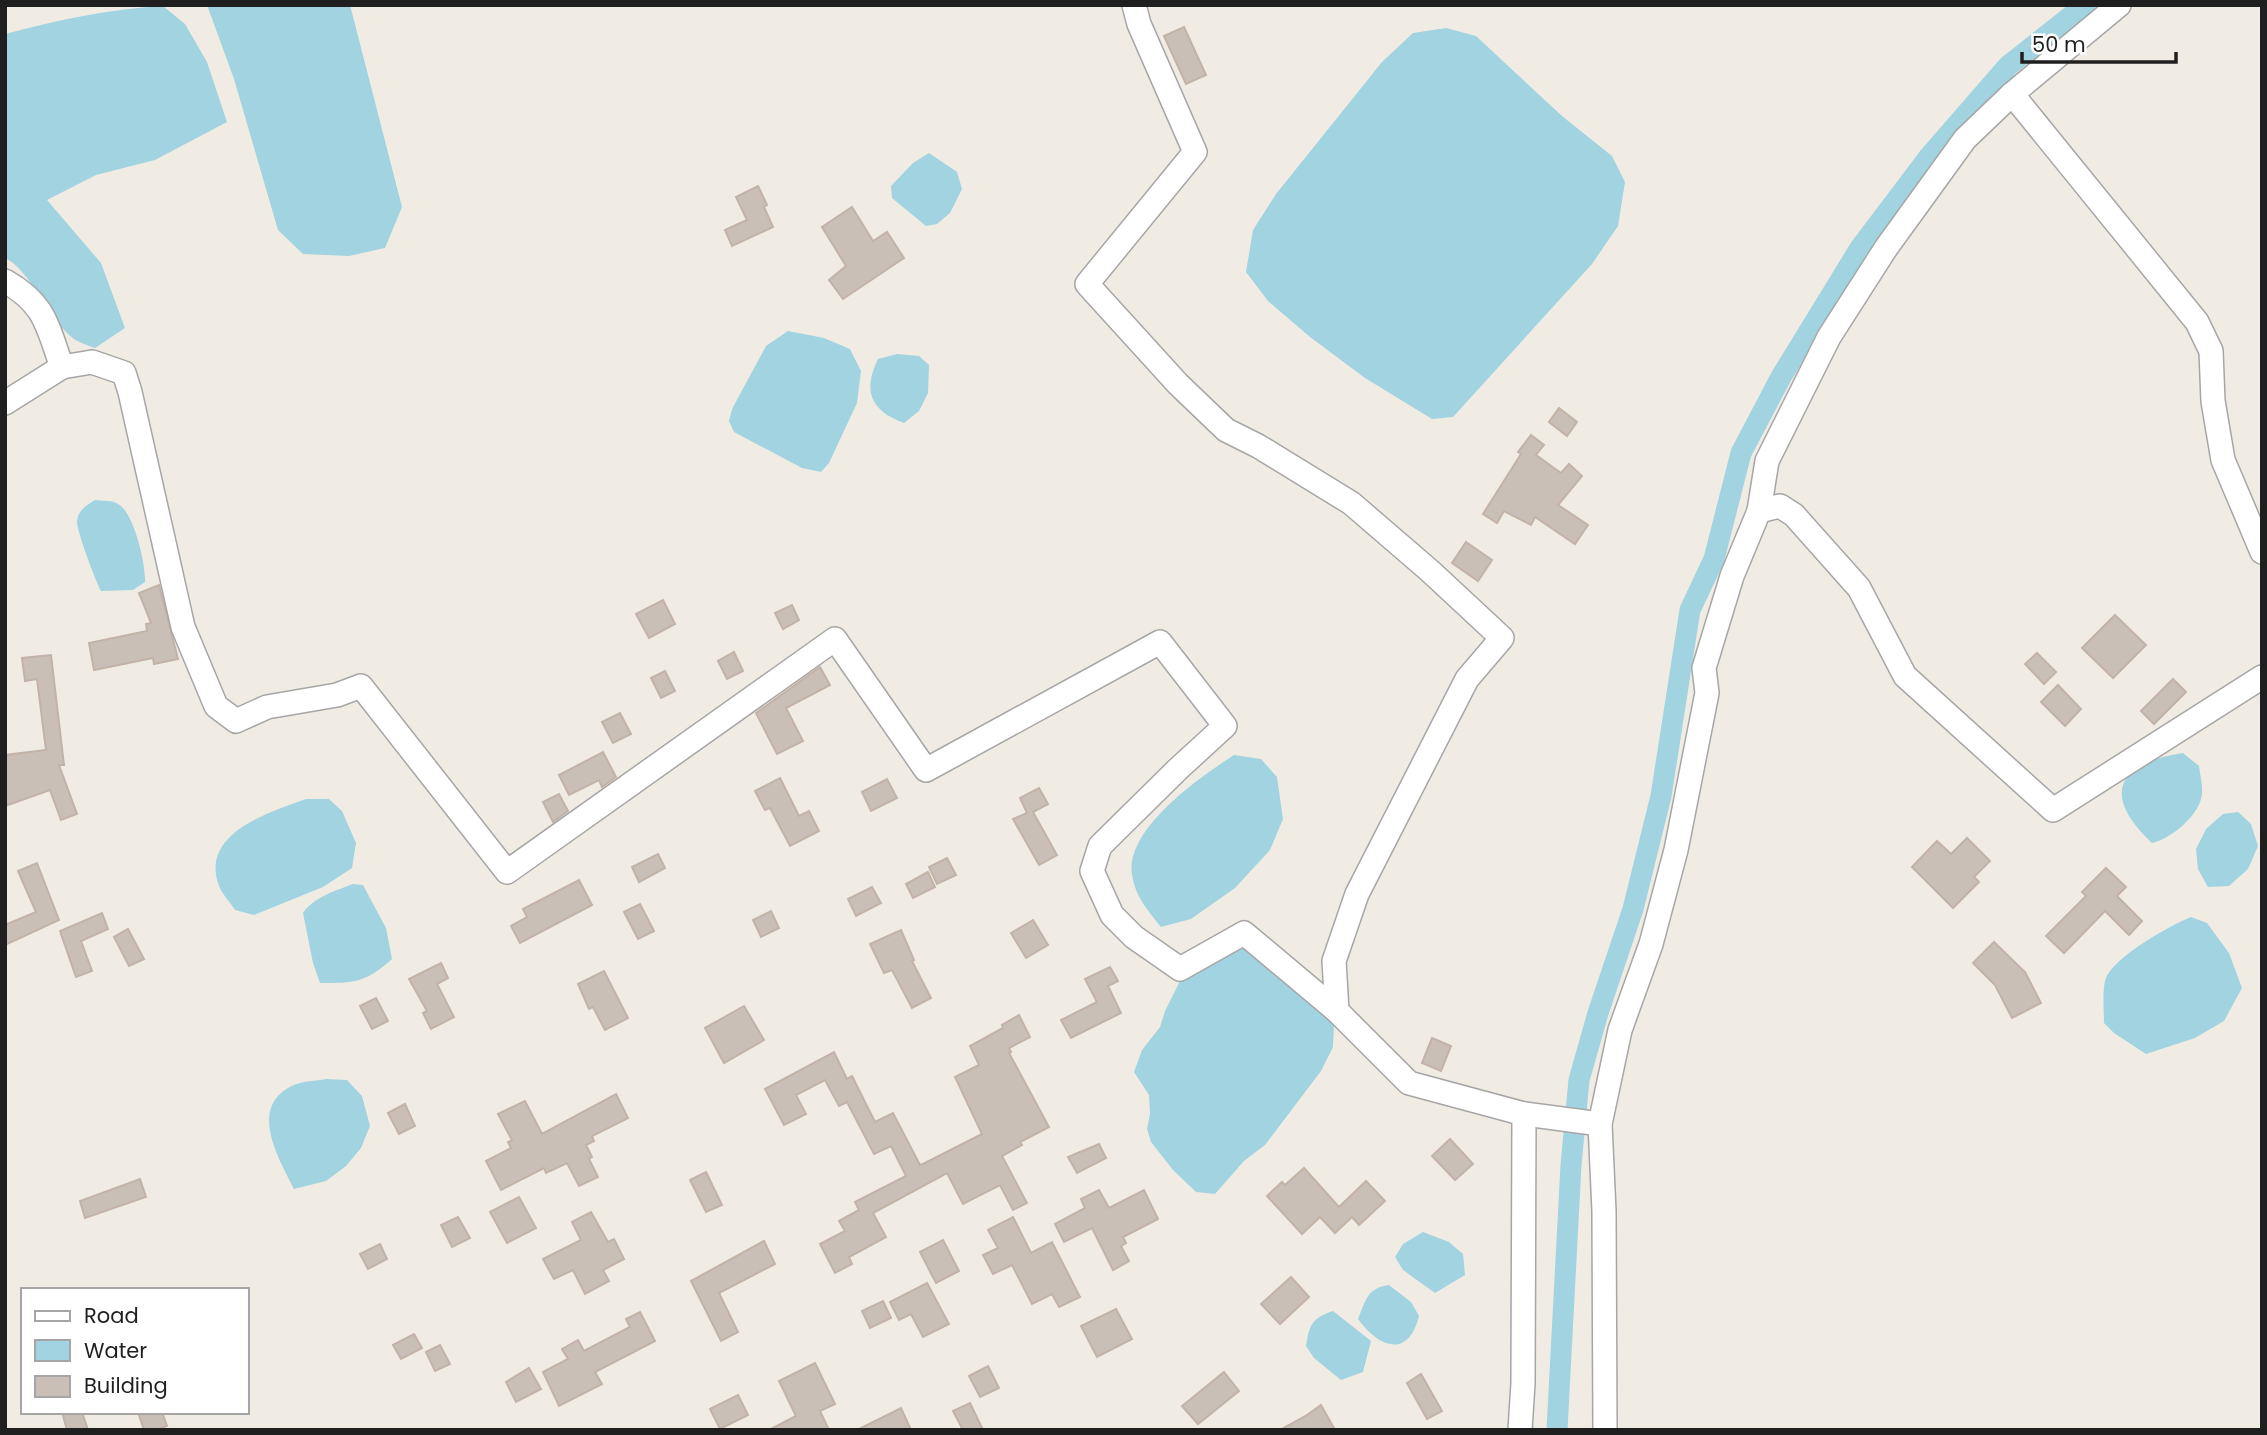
<svg xmlns="http://www.w3.org/2000/svg" width="2267" height="1435" font-family="Poppins,sans-serif">
<style>
.water{fill:#a2d3e1}
.lines{fill:none;stroke-linecap:round;stroke-linejoin:round}
.canal{stroke:#a2d3e1;stroke-width:21}
.building{fill:#c9bfb7;stroke:#c3b2a6;stroke-width:2}
.street-casing{stroke:#a6a6a6;stroke-width:26}
.street{stroke:#fff;stroke-width:23}
</style>
<rect width="100%" height="100%" fill="#f0ece4"/>
<g class="water">
<polygon points="207,5 350,5 402,207 385,248 349,256 303,254 278,230 234,79"/>
<path d="M163 6 185 24 207 62 227 122 155 160 96 175 47 200 101 263 125 328 95 348C89 346 80 343 74 339 51 323 29 268 5 258V34C57 20 109 9 163 6Z"/>
<polygon points="1446,28 1476,36 1562,116 1612,156 1625,182 1618,226 1592,264 1453,417 1432,419 1365,378 1310,337 1268,301 1246,272 1253,230 1276,194 1382,62 1413,33"/>
<polygon points="929,153 957,172 962,189 950,213 937,224 926,226 892,198 891,186 913,163"/>
<polygon points="788,331 824,338 850,349 861,371 857,403 829,463 821,472 802,468 734,432 729,421 732,409 766,346"/>
<path d="M897 354 919 356 929 365 928 393 919 411 904 423C871 411 862 391 878 359Z"/>
<path d="M95 500C103 501 112 500 118 504 134 512 146 565 145 582L133 590 101 591C96 582 76 529 77 521 78 510 87 505 95 500Z"/>
<path d="M2183 753 2199 766C2200 775 2203 785 2202 794 2200 815 2171 839 2152 843 2100 794 2118 763 2183 753Z"/>
<path d="M1234 755 1261 759 1277 777 1283 819 1270 850 1235 888 1191 919 1161 927C1148 911 1135 896 1132 875 1125 829 1200 777 1234 755Z"/>
<path d="M306 799H329L342 811 356 843 352 868 323 887 254 915 235 910C230 902 222 894 219 886 199 833 270 812 306 799Z"/>
<polygon points="2238,812 2251,824 2258,846 2248,869 2229,886 2208,887 2198,869 2196,849 2206,829 2223,814"/>
<path d="M353 884 363 885 386 928 392 959C365 983 354 983 320 983L313 963 303 913C314 897 335 891 353 884Z"/>
<path d="M2191 917 2207 923 2229 953 2242 988 2224 1021 2195 1038 2146 1054 2114 1033 2104 1023C2104 1012 2102 988 2106 978 2115 956 2169 926 2191 917Z"/>
<polygon points="1251,948 1334,1025 1333,1047 1321,1071 1265,1145 1244,1161 1215,1194 1196,1192 1173,1170 1151,1142 1147,1129 1150,1114 1149,1095 1134,1072 1142,1050 1160,1027 1165,1011 1180,981 1233,950"/>
<path d="M326 1079 347 1080 362 1096 370 1126 361 1148 346 1166 326 1181 294 1189C278 1157 247 1106 294 1085 303 1081 316 1081 326 1079Z"/>
<polygon points="1423,1232 1449,1242 1463,1254 1465,1275 1435,1293 1403,1270 1395,1257 1403,1244"/>
<path d="M1389 1285 1411 1302 1419 1316C1408 1359 1379 1348 1358 1319 1366 1300 1367 1288 1389 1285Z"/>
<path d="M1333 1311 1371 1341 1363 1372 1341 1380 1314 1358 1306 1346C1309 1325 1312 1318 1333 1311Z"/>
</g>
<g class="lines">
<polyline class="canal" points="1557,1430 1571,1165 1579,1080 1598,1013 1633,909 1661,796 1690,610 1714,559 1741,453 1781,377 1860,248 1928,158 2008,66 2085,5"/>
</g>
<g class="building">
<polygon points="1184,27 1206,75 1186,84 1164,36"/>
<polygon points="758,186 767,205 764,207 773,227 732,246 725,230 747,220 736,197"/>
<polygon points="852,207 873,241 887,232 904,258 843,299 829,280 846,266 822,227"/>
<polygon points="1559,408 1577,422 1567,436 1549,422"/>
<polygon points="1531,435 1544,445 1536,455 1561,473 1569,464 1582,476 1558,505 1588,525 1575,544 1535,517 1531,525 1504,511 1497,523 1483,514 1521,454 1518,452"/>
<polygon points="1466,542 1492,560 1478,581 1452,563"/>
<polygon points="159,585 178,659 154,664 153,658 94,670 89,643 147,631 146,624 151,623 139,593"/>
<polygon points="663,600 675,624 649,638 636,614"/>
<polygon points="792,605 799,620 783,629 775,613"/>
<polygon points="2115,615 2146,645 2113,678 2082,648"/>
<polygon points="734,652 743,671 727,679 718,661"/>
<polygon points="2037,653 2056,672 2044,684 2025,664"/>
<polygon points="51,655 64,765 59,765 77,814 61,820 50,790 5,806 5,755 46,750 37,679 25,681 22,658"/>
<polygon points="820,667 830,685 786,708 803,741 777,754 756,713"/>
<polygon points="665,671 675,691 661,698 651,678"/>
<polygon points="2173,679 2186,692 2154,724 2141,711"/>
<polygon points="2058,685 2081,709 2065,726 2041,702"/>
<polygon points="620,713 631,734 613,743 602,722"/>
<polygon points="603,752 616,777 602,787 599,780 569,795 559,775"/>
<polygon points="780,778 799,816 809,811 819,831 790,846 770,808 765,810 755,791"/>
<polygon points="887,779 897,798 871,811 862,792"/>
<polygon points="1039,788 1048,804 1033,812 1057,855 1039,865 1013,819 1027,813 1020,798"/>
<polygon points="559,794 568,811 553,822 543,802"/>
<polygon points="1967,838 1990,861 1974,877 1979,882 1953,908 1912,867 1937,841 1951,854"/>
<polygon points="658,854 665,868 639,882 632,867"/>
<polygon points="947,858 956,875 937,884 929,867"/>
<polygon points="37,863 59,920 5,945 5,925 36,912 18,871"/>
<polygon points="2106,868 2126,887 2117,896 2142,921 2129,935 2105,911 2064,953 2046,936 2086,896 2082,892"/>
<polygon points="928,872 935,887 913,898 906,884"/>
<polygon points="579,880 592,905 520,943 511,926 527,917 523,909"/>
<polygon points="872,887 881,903 856,916 848,899"/>
<polygon points="640,904 654,931 638,939 624,912"/>
<polygon points="771,911 779,928 761,937 753,920"/>
<polygon points="102,913 108,929 81,941 92,971 76,977 60,931"/>
<polygon points="1033,920 1048,945 1026,958 1011,933"/>
<polygon points="128,929 144,959 129,966 114,937"/>
<polygon points="901,930 914,960 912,961 931,998 912,1008 892,970 884,973 870,944"/>
<polygon points="1994,942 2025,972 2041,1003 2012,1018 1995,985 1973,963"/>
<polygon points="441,963 448,978 437,984 454,1017 431,1029 423,1013 427,1011 409,979"/>
<polygon points="1110,967 1118,981 1108,986 1121,1013 1071,1038 1061,1020 1097,1002 1085,979"/>
<polygon points="604,971 628,1018 605,1030 593,1007 589,1009 578,984"/>
<polygon points="376,998 388,1021 372,1029 360,1006"/>
<polygon points="744,1006 764,1040 724,1063 705,1028"/>
<polygon points="1019,1015 1030,1037 1009,1048 1011,1052 1009,1053 1049,1127 1020,1142 1022,1145 1002,1156 1027,1203 1013,1210 1000,1185 963,1204 947,1173 873,1213 886,1237 849,1257 852,1264 835,1273 820,1244 845,1231 839,1221 859,1210 855,1202 906,1176 891,1146 874,1154 847,1102 839,1106 825,1080 796,1095 806,1114 784,1125 765,1089 834,1052 847,1079 852,1076 875,1122 893,1113 920,1165 923,1164 982,1134 955,1077 979,1065 970,1046 1003,1028 1002,1025"/>
<polygon points="1432,1038 1451,1046 1441,1071 1422,1063"/>
<polygon points="616,1094 628,1118 592,1136 594,1141 586,1145 592,1157 589,1159 598,1177 579,1186 567,1163 546,1173 544,1168 501,1190 486,1161 511,1148 508,1142 512,1140 498,1114 525,1101 542,1134"/>
<polygon points="405,1104 415,1126 399,1134 388,1113"/>
<polygon points="1450,1139 1473,1164 1455,1180 1432,1156"/>
<polygon points="1099,1144 1106,1158 1077,1173 1068,1157"/>
<polygon points="1304,1168 1339,1207 1366,1181 1385,1201 1359,1225 1352,1217 1335,1233 1320,1217 1302,1234 1267,1196 1282,1182 1285,1185"/>
<polygon points="706,1172 722,1205 706,1212 690,1180"/>
<polygon points="140,1179 146,1197 85,1218 80,1201"/>
<polygon points="1099,1190 1109,1208 1144,1190 1158,1219 1123,1237 1126,1243 1121,1246 1129,1261 1113,1270 1092,1228 1064,1242 1055,1224 1085,1208 1081,1199"/>
<polygon points="519,1197 536,1228 507,1243 490,1212"/>
<polygon points="591,1212 608,1242 614,1239 624,1259 603,1270 609,1281 585,1294 573,1270 554,1279 543,1259 581,1240 572,1222"/>
<polygon points="458,1217 470,1238 452,1247 441,1225"/>
<polygon points="1013,1217 1031,1253 1052,1242 1080,1297 1059,1307 1052,1294 1032,1304 1012,1265 993,1274 983,1255 998,1248 988,1230"/>
<polygon points="943,1240 959,1271 936,1283 920,1252"/>
<polygon points="764,1241 775,1264 719,1293 738,1332 721,1341 691,1281"/>
<polygon points="380,1244 387,1259 368,1269 360,1254"/>
<polygon points="1291,1277 1309,1297 1280,1324 1261,1304"/>
<polygon points="927,1283 949,1324 923,1337 911,1314 899,1320 890,1302"/>
<polygon points="883,1301 891,1318 870,1328 862,1311"/>
<polygon points="1116,1309 1132,1339 1097,1357 1081,1326"/>
<polygon points="640,1312 655,1341 595,1372 602,1384 559,1406 543,1372 568,1359 562,1349 578,1340 584,1351 630,1327 626,1319"/>
<polygon points="414,1334 422,1348 401,1359 393,1345"/>
<polygon points="440,1345 450,1364 435,1371 426,1352"/>
<polygon points="815,1363 835,1404 820,1411 829,1430 769,1430 796,1416 779,1381"/>
<polygon points="988,1366 999,1388 980,1397 969,1376"/>
<polygon points="529,1368 541,1389 516,1402 506,1382"/>
<polygon points="1224,1372 1239,1391 1198,1424 1182,1406"/>
<polygon points="1421,1374 1442,1411 1427,1419 1407,1383"/>
<polygon points="738,1395 748,1415 720,1429 710,1409"/>
<polygon points="970,1403 983,1430 963,1430 953,1411"/>
<polygon points="1321,1405 1335,1430 1280,1430 1307,1415"/>
<polygon points="901,1408 911,1430 857,1430"/>
<polygon points="62,1412 82,1412 88,1430 67,1430"/>
<polygon points="138,1412 162,1412 167,1426 156,1430 144,1430"/>
</g>
<g class="lines">
<g class="street-casing">
<g id="street">
<polyline points="1134,5 1139,24 1195,152 1087,284 1178,384 1226,430 1258,446 1351,503 1430,571 1502,638 1467,679 1357,894 1334,961 1337,1011 1409,1083 1524,1114 1600,1124"/>
<polyline points="2012,94 2197,322 2211,351 2213,401 2223,460 2262,552"/>
<path d="M5 281C46 304 47 326 62 367L5 403"/>
<polyline points="62,367 92,362 124,373 130,392 183,627 216,706 236,721 267,707 337,695 361,686 507,872 835,639 926,770 1160,642 1225,726 1178,769 1100,846 1092,871 1112,915 1134,937 1180,969 1244,933 1337,1011"/>
<polyline points="1759,511 1767,461 1829,337 1886,248 1965,139 2012,94 2119,5"/>
<polyline points="1520,1430 1523,1383 1524,1114"/>
<polyline points="1605,1430 1604,1211 1600,1124 1620,1030 1651,944 1676,850 1707,693 1704,668 1732,576 1759,511 1780,506 1794,515 1859,588 1905,676 2053,810 2262,677"/>
</g>
</g>
<use href="#street" class="street"/>
</g>
<rect width="2267" height="1435" fill="none" stroke="#1f1f1f" stroke-width="14"/>
<rect x="21" y="1288" width="228" height="126" fill="#ffffff" stroke="#a5a5a5" stroke-width="2"/>
<rect x="35" y="1311" width="35" height="10" fill="#ffffff" stroke="#a5a5a5" stroke-width="2"/>
<text x="84" y="1323" font-size="21" fill="#1f1f1f">Road</text>
<rect x="35" y="1340" width="35" height="21" fill="#a2d3e1" stroke="#a5a5a5" stroke-width="2"/>
<text x="84" y="1358" font-size="21" fill="#1f1f1f">Water</text>
<rect x="35" y="1376" width="35" height="21" fill="#c9bfb7" stroke="#a5a5a5" stroke-width="2"/>
<text x="84" y="1393" font-size="21" fill="#1f1f1f">Building</text>
<path d="M2022 52v10h154v-10" fill="none" stroke="#1f1f1f" stroke-width="3.5"/>
<text x="2032" y="52" font-size="21" fill="#1f1f1f" stroke="#ffffff" stroke-width="5" paint-order="stroke">50 m</text>
</svg>
